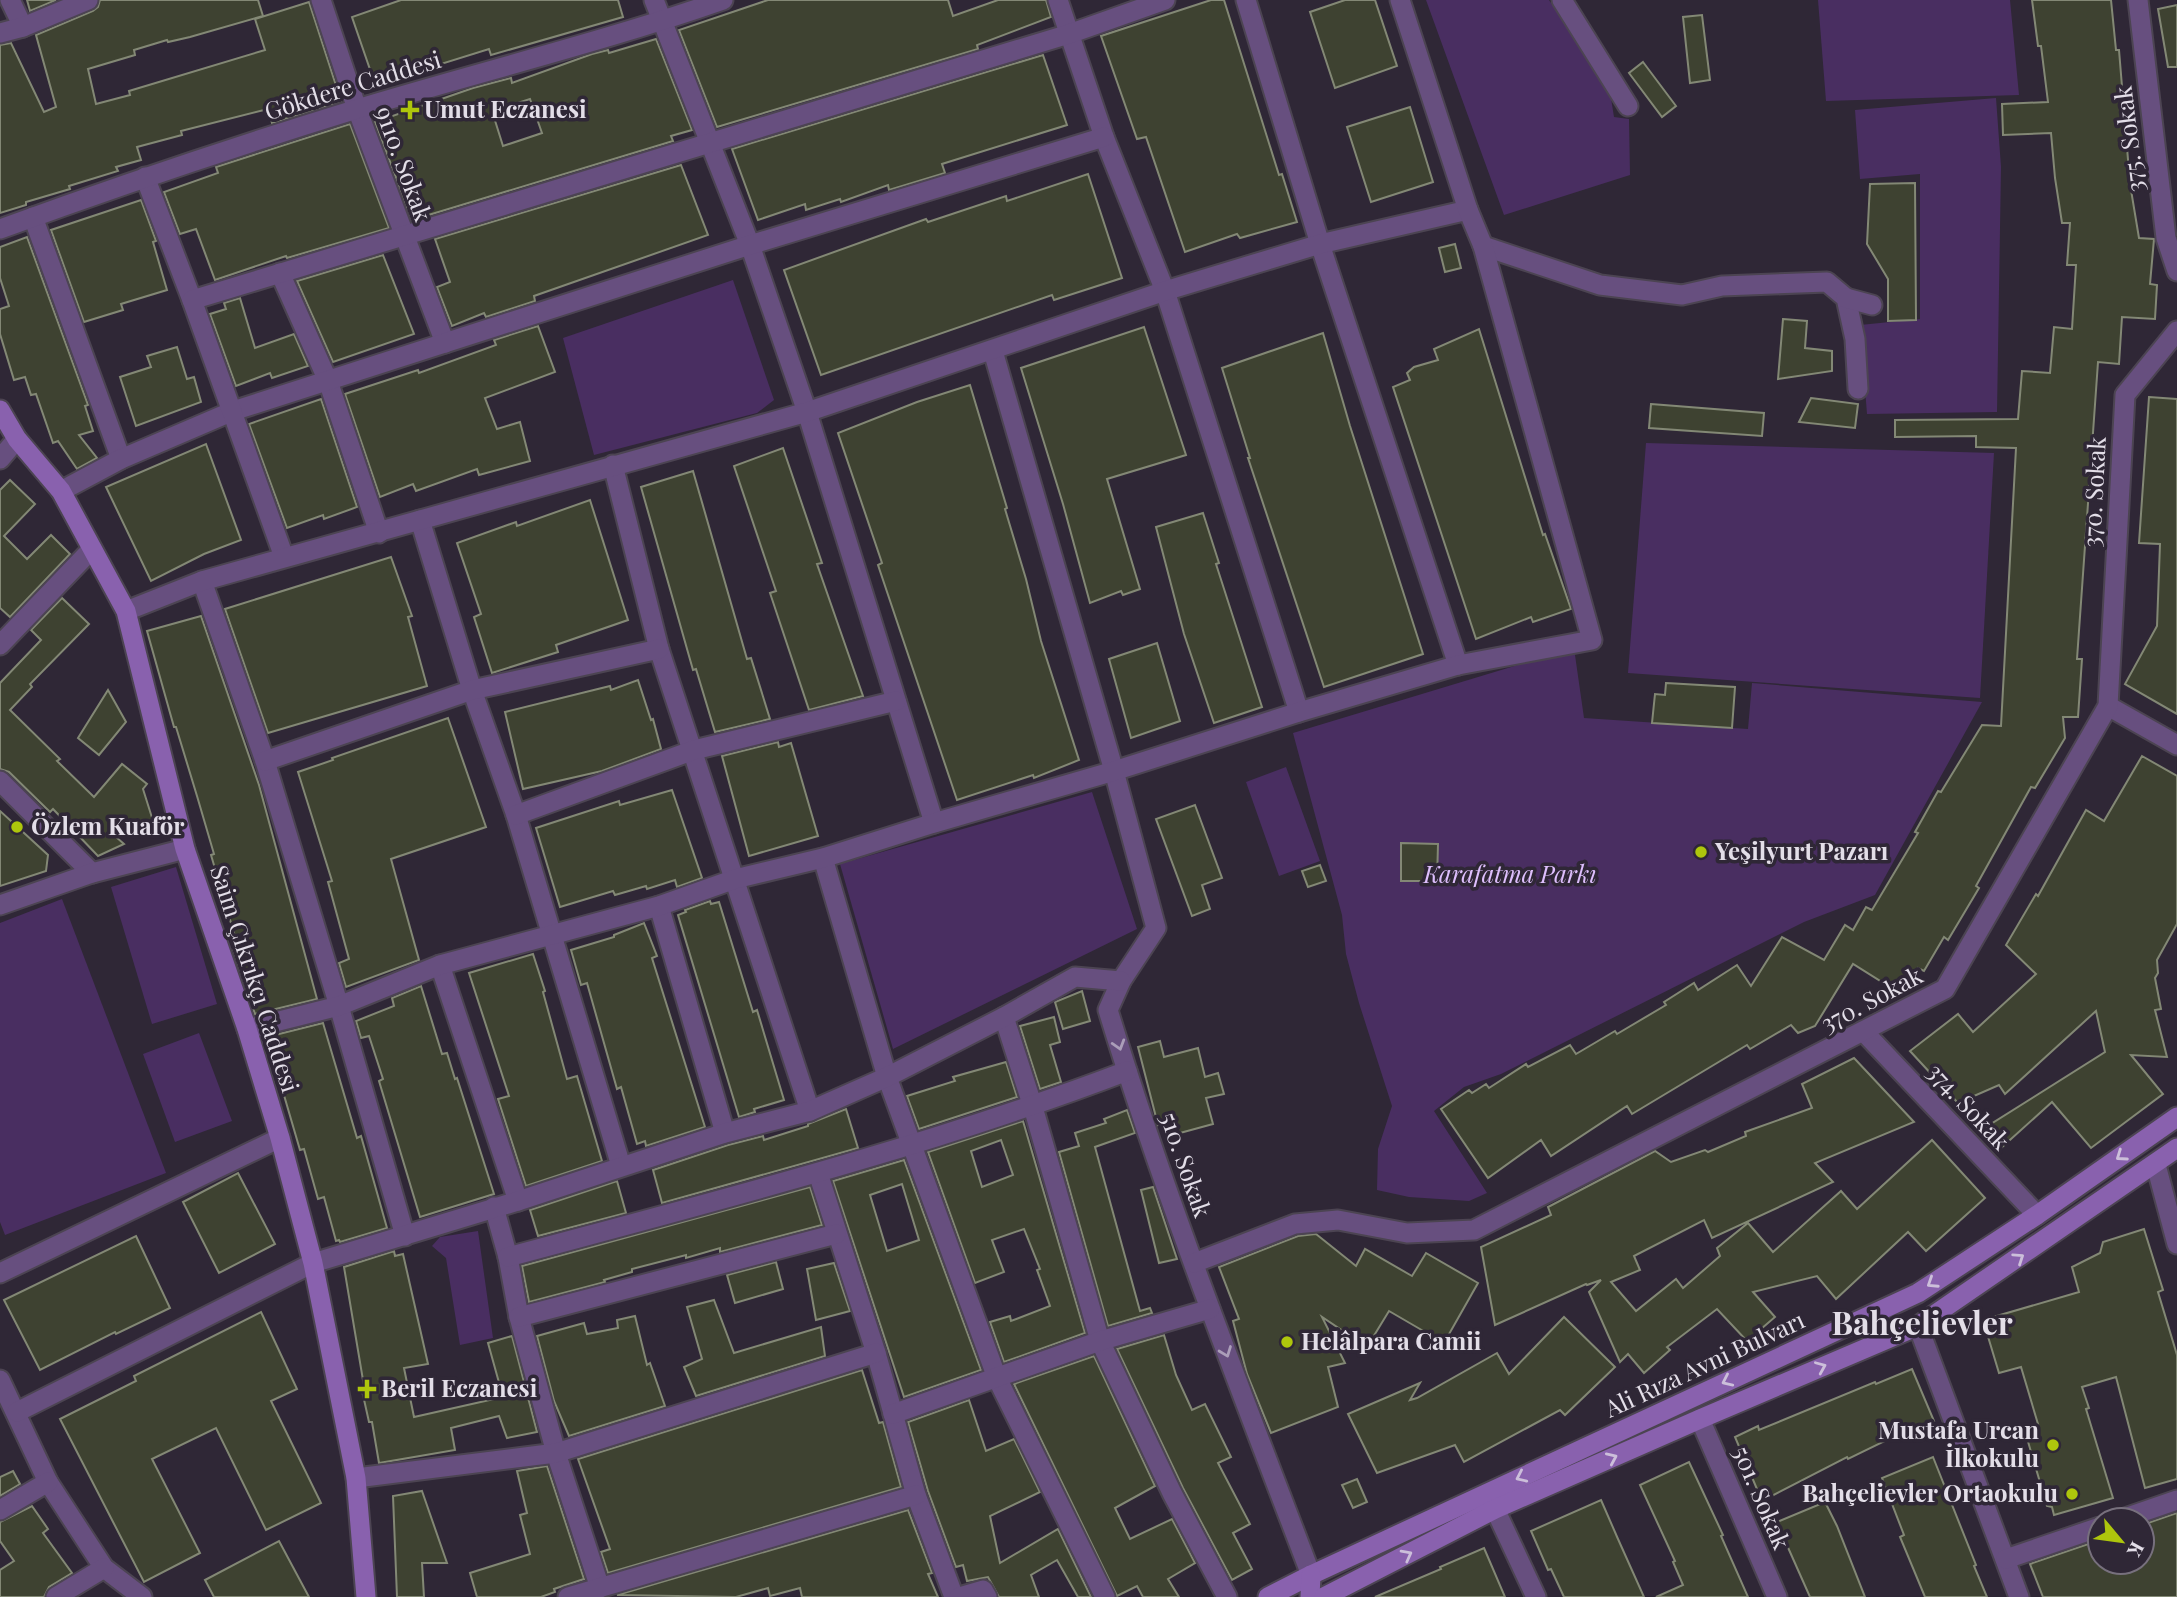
<svg xmlns="http://www.w3.org/2000/svg" width="2177" height="1597" font-family="'Playfair Display',serif">
<style>
.green{fill:#492e61}
.building{fill:#3e4231;stroke:#838875;stroke-width:2;fill-rule:evenodd}
.lines{fill:none;stroke-linecap:round;stroke-linejoin:round}
.minor-casing{stroke:#4c4452;stroke-width:23}
.secondary-casing{stroke:#4c4452;stroke-width:23}
.minor{stroke:#674f7f;stroke-width:19}
.secondary{stroke:#8961ae;stroke-width:19}
.oneway{stroke:#ab9eb9}
.oneway2{stroke:#ccbfda}
.poi-dot{fill:#aec60c;stroke:#2f2736;stroke-width:2.5}
.labels{text-anchor:middle;stroke-width:7;stroke-linejoin:round;paint-order:stroke}
.street-label{font-size:24px;fill:#e3dee8;stroke:#2f2736}
.poi-label{font-size:24px;font-weight:bold;fill:#e3dee8;stroke:#2f2736;text-anchor:start}
.park-label{font-size:24px;font-style:italic;fill:#debffd;stroke:#2f2736}
.district-label{font-size:32px;font-weight:bold;fill:#e3dee8;stroke:#2f2736}
</style>
<rect width="100%" height="100%" fill="#2f2736"/>
<g class="green">
<polygon points="1426,0 1549,0 1610,92 1614,117 1629,119 1630,175 1504,215"/>
<polygon points="1818,0 2010,0 2019,95 1826,101"/>
<polygon points="1996,98 2001,167 1997,412 1867,414 1860,325 1920,319 1920,174 1860,179 1855,110"/>
<polygon points="733,280 774,400 757,413 594,455 563,338"/>
<polygon points="1646,443 1994,453 1980,698 1628,673"/>
<polygon points="1574,648 1584,718 1748,729 1752,683 1982,702 1875,895 1804,922 1501,1074 1464,1087 1434,1111 1487,1193 1469,1201 1409,1197 1377,1190 1378,1149 1392,1106 1359,1003 1346,954 1342,915 1293,733"/>
<polygon points="1286,767 1320,861 1279,876 1246,782"/>
<polygon points="1092,792 1137,929 893,1049 840,864"/>
<polygon points="176,867 217,1004 152,1024 111,887"/>
<polygon points="62,899 166,1173 5,1235 0,1222 0,923"/>
<polygon points="199,1033 232,1121 175,1142 143,1054"/>
<polygon points="478,1231 493,1338 460,1345 446,1258 432,1246 440,1237"/>
</g>
<g class="building">
<polygon points="27,0 56,0 30,11"/>
<polygon points="100,0 258,0 263,16 190,37 168,42 167,40 134,50 135,55 88,69 96,104 130,95 129,91 265,50 255,19 309,2 341,101 272,123 268,109 181,131 182,135 137,147 141,160 116,167 118,171 69,186 70,189 26,202 26,205 0,213 0,45 11,43 44,112 56,107 36,35 93,11 98,7"/>
<polygon points="401,0 618,0 623,17 491,55 489,49 438,65 438,62 375,84 352,17"/>
<polygon points="768,0 948,0 953,16 998,0 1046,0 1051,17 977,45 978,49 717,127 679,30"/>
<polygon points="1211,0 1224,0 1279,175 1282,174 1297,222 1240,238 1237,234 1185,252 1146,137 1137,139 1101,36"/>
<polygon points="1345,0 1375,0 1397,66 1335,88 1310,12"/>
<polygon points="2032,0 2111,0 2116,50 2119,50 2130,184 2139,238 2154,239 2150,284 2157,285 2155,319 2122,317 2119,364 2098,362 2077,659 2082,659 2078,717 2063,717 2065,738 2035,788 2031,787 1976,886 1979,888 1948,940 1944,937 1924,971 1918,968 1908,987 1898,992 1853,964 1815,1026 1798,1033 1791,1025 1750,1049 1747,1045 1632,1114 1627,1106 1551,1156 1541,1140 1488,1178 1441,1109 1469,1090 1472,1093 1486,1084 1489,1088 1526,1064 1528,1067 1570,1045 1576,1054 1615,1031 1617,1034 1666,1005 1664,1002 1694,983 1698,990 1737,965 1751,986 1782,937 1824,960 1845,925 1853,930 1866,907 1872,910 1918,833 1915,832 1938,791 1941,792 1982,725 2001,726 2016,448 1976,447 1976,436 1895,437 1895,420 2018,419 2022,371 2050,373 2054,327 2072,329 2076,265 2067,265 2070,223 2062,223 2055,178 2051,133 2003,135 2002,104 2048,102 2041,46 2038,46"/>
<polygon points="2177,5 2177,67 2168,67 2158,9"/>
<polygon points="1702,15 1710,80 1690,83 1683,17"/>
<path d="M656 39 692 130 671 136 673 141 412 220 375 122 473 88 511 78 512 83 592 54 608 50 609 53ZM530 99 542 133 503 146 492 111Z"/>
<polygon points="1043,55 1067,125 942,164 945,173 889,190 888,185 841,202 840,199 806,210 805,204 758,220 732,149"/>
<polygon points="1643,62 1676,106 1662,117 1629,73"/>
<polygon points="1410,107 1433,182 1371,202 1347,127"/>
<polygon points="350,124 389,228 287,258 286,256 215,280 196,229 180,234 164,192 218,173 216,167"/>
<polygon points="681,165 708,235 534,296 535,301 486,317 484,313 452,326 437,287 450,282 435,239"/>
<polygon points="1088,174 1122,278 1054,300 1052,295 821,375 784,270 926,219 928,222 1006,196 1007,201"/>
<polygon points="1915,183 1916,320 1888,321 1888,279 1867,244 1870,184"/>
<polygon points="141,200 156,241 153,242 167,290 121,304 123,310 84,322 51,230"/>
<polygon points="27,237 88,405 85,406 93,431 79,435 97,458 77,469 58,441 53,443 36,394 31,395 25,377 14,380 0,334 0,309 9,306 0,278 0,247"/>
<polygon points="1455,244 1461,268 1445,272 1439,248"/>
<polygon points="383,255 414,334 333,362 297,281"/>
<polygon points="240,298 255,348 294,334 308,366 272,378 270,373 236,386 210,314 226,309 224,303"/>
<polygon points="1783,319 1807,321 1805,348 1832,351 1832,371 1778,379"/>
<polygon points="538,326 555,372 485,398 497,429 520,422 530,461 479,475 477,469 416,491 413,484 380,497 345,394 418,370 419,373 496,345 494,340"/>
<polygon points="1144,327 1186,455 1107,479 1140,589 1123,595 1121,591 1090,603 1063,504 1021,368"/>
<polygon points="1479,329 1543,535 1545,534 1571,609 1533,622 1531,617 1476,639 1393,387 1410,380 1407,373 1414,367 1438,360 1434,349"/>
<polygon points="1323,333 1350,426 1423,654 1324,687 1248,458 1250,458 1222,368"/>
<polygon points="177,347 187,379 194,377 201,402 136,426 120,377 151,367 147,356"/>
<polygon points="970,385 1007,508 1005,509 1026,579 1041,641 1079,760 1034,778 1033,775 957,800 878,565 882,563 838,433 917,402"/>
<polygon points="2149,397 2177,399 2177,714 2125,684 2157,626 2160,544 2139,543"/>
<polygon points="1811,398 1858,404 1855,428 1799,422"/>
<polygon points="321,399 357,507 324,519 323,515 287,528 249,424"/>
<polygon points="1651,404 1764,413 1762,436 1649,428"/>
<polygon points="206,444 241,540 204,554 151,581 106,487"/>
<polygon points="783,448 822,563 817,564 863,696 809,710 770,593 776,591 734,466"/>
<polygon points="693,471 747,659 751,658 770,719 715,732 696,669 693,670 641,487"/>
<polygon points="10,480 35,504 4,536 27,559 51,535 70,554 10,617 0,608 0,490"/>
<polygon points="590,500 628,620 556,645 558,652 492,673 474,617 481,614 457,543 516,522 517,526"/>
<polygon points="1203,513 1219,563 1216,564 1262,707 1214,723 1184,634 1156,527"/>
<polygon points="391,557 412,616 408,617 427,686 268,733 225,609"/>
<polygon points="62,598 89,624 30,684 32,687 10,710 60,759 57,761 94,797 122,764 147,784 143,789 154,824 116,837 124,844 98,856 53,809 50,812 9,772 0,769 0,683 41,640 31,630"/>
<polygon points="201,616 259,785 317,999 255,1014 233,949 238,947 211,855 214,854 197,796 176,727 174,727 147,631"/>
<polygon points="1157,643 1180,721 1131,738 1109,659"/>
<polygon points="638,680 651,720 653,719 661,749 602,771 523,789 505,712 610,686 611,690"/>
<polygon points="1666,683 1735,687 1732,728 1652,723 1655,694 1665,695"/>
<polygon points="108,690 126,722 99,755 78,738"/>
<polygon points="448,718 486,827 391,859 419,960 346,987 339,963 349,959 328,882 332,881 298,772 333,760 332,758"/>
<polygon points="778,742 779,747 791,743 818,836 749,856 722,756"/>
<polygon points="2142,756 2177,776 2177,924 2157,960 2158,973 2155,978 2161,1009 2155,1010 2167,1057 2131,1055 2163,1094 2091,1148 2052,1102 2001,1148 1983,1129 2105,1052 2096,1011 2005,1094 1999,1085 1958,1103 1910,1051 1958,1014 1973,1032 2036,974 2006,945 2036,894 2038,896 2086,810 2104,821"/>
<polygon points="672,790 702,878 677,887 675,880 647,889 646,886 615,895 613,891 560,907 536,828 619,801 620,805"/>
<polygon points="1195,805 1222,878 1202,885 1210,909 1192,916 1156,819"/>
<polygon points="0,811 48,855 46,871 0,886"/>
<polygon points="1401,843 1438,844 1437,881 1401,881"/>
<polygon points="1320,865 1326,881 1308,887 1302,871"/>
<polygon points="710,901 711,904 719,902 753,1012 757,1010 784,1100 754,1109 755,1112 739,1117 678,915 686,912 685,910"/>
<polygon points="644,923 657,956 652,958 705,1127 646,1146 645,1141 637,1144 621,1087 617,1089 587,983 581,985 571,950 614,937 614,935"/>
<polygon points="533,954 545,991 543,992 567,1079 577,1076 602,1161 526,1186 498,1099 509,1096 469,973"/>
<polygon points="421,986 442,1054 447,1053 455,1079 457,1078 494,1194 420,1217 379,1081 383,1079 369,1036 361,1038 356,1021 394,1006 392,998"/>
<polygon points="1082,991 1090,1021 1063,1029 1055,1002"/>
<polygon points="1054,1017 1060,1042 1050,1045 1061,1082 1040,1089 1020,1026"/>
<polygon points="323,1023 357,1138 361,1136 387,1228 340,1242 339,1240 336,1241 324,1197 318,1199 304,1149 300,1150 267,1037"/>
<polygon points="1160,1041 1164,1057 1198,1048 1205,1077 1218,1073 1224,1094 1206,1098 1213,1124 1169,1136 1165,1122 1158,1125 1138,1047"/>
<polygon points="1854,1058 1914,1122 1815,1163 1833,1182 1712,1238 1704,1220 1634,1256 1640,1270 1611,1282 1636,1311 1676,1279 1683,1288 1720,1256 1717,1248 1748,1223 1773,1252 1841,1191 1857,1209 1932,1140 1985,1198 1926,1251 1908,1232 1836,1299 1817,1276 1753,1292 1775,1317 1747,1341 1717,1309 1667,1347 1670,1350 1644,1373 1628,1354 1620,1362 1589,1292 1601,1280 1587,1285 1586,1284 1495,1325 1481,1247 1551,1215 1548,1207 1655,1151 1671,1162 1705,1150 1708,1152 1746,1136 1745,1132 1812,1108 1802,1084"/>
<polygon points="1006,1062 1017,1097 919,1129 907,1096 955,1081 953,1077"/>
<polygon points="846,1109 858,1148 662,1203 653,1170 728,1145 763,1136 764,1140 808,1126 808,1124"/>
<polygon points="1127,1110 1135,1133 1095,1147 1140,1311 1150,1308 1152,1313 1108,1326 1059,1152 1079,1146 1075,1133 1106,1123 1104,1119"/>
<path d="M1023 1121 1085 1333 1004 1362 990 1322 1010 1316 1011 1321 1050 1306 1037 1270 1040 1269 1024 1229 992 1240 1004 1272 975 1283 928 1152ZM1001 1140 1013 1175 982 1187 971 1151Z"/>
<path d="M904 1160 981 1370 904 1397 833 1181ZM902 1184 919 1240 887 1251 870 1195Z"/>
<polygon points="238,1173 275,1244 219,1273 183,1202"/>
<polygon points="617,1181 626,1213 538,1236 530,1210"/>
<polygon points="810,1187 822,1225 720,1252 720,1248 686,1258 686,1255 632,1269 632,1272 604,1280 605,1282 529,1302 522,1266"/>
<polygon points="1153,1187 1177,1259 1159,1263 1141,1190"/>
<polygon points="2144,1229 2163,1290 2158,1292 2177,1355 2177,1479 2145,1488 2116,1377 2082,1387 2089,1408 2086,1409 2113,1498 2054,1515 2052,1507 2047,1506 2024,1428 2038,1424 2021,1367 1999,1373 1983,1320 2079,1292 2072,1267 2100,1253 2103,1242"/>
<polygon points="1316,1234 1356,1266 1365,1249 1412,1276 1426,1253 1478,1283 1444,1343 1389,1311 1367,1347 1322,1317 1345,1363 1328,1367 1338,1407 1271,1433 1247,1374 1233,1321 1239,1319 1219,1267 1298,1236"/>
<polygon points="136,1236 170,1308 116,1334 115,1332 40,1370 4,1300"/>
<polygon points="394,1251 395,1256 403,1254 428,1364 404,1368 414,1417 503,1397 488,1343 512,1336 537,1432 507,1438 499,1416 451,1428 455,1450 379,1463 372,1422 369,1422 361,1386 364,1386 344,1267"/>
<polygon points="776,1262 783,1289 735,1303 727,1275"/>
<polygon points="834,1263 850,1311 816,1320 807,1269"/>
<polygon points="714,1300 734,1353 821,1327 825,1356 696,1396 684,1367 702,1359 687,1307"/>
<polygon points="261,1312 297,1389 271,1401 321,1503 266,1530 216,1428 152,1459 200,1553 144,1582 60,1419 136,1381 134,1376"/>
<polygon points="635,1316 647,1365 650,1363 665,1406 569,1436 554,1401 537,1336 584,1323 587,1334 618,1328 617,1320"/>
<polygon points="1564,1317 1615,1367 1565,1415 1560,1410 1464,1462 1455,1445 1377,1473 1348,1414 1420,1383 1410,1400 1417,1398 1497,1353 1509,1374"/>
<polygon points="1164,1335 1176,1375 1192,1410 1205,1404 1231,1457 1218,1463 1250,1524 1233,1533 1252,1569 1232,1580 1183,1488 1117,1349"/>
<polygon points="1094,1356 1155,1486 1115,1508 1130,1539 1172,1519 1195,1563 1168,1579 1179,1597 1143,1597 1137,1586 1117,1596 1014,1384"/>
<polygon points="1912,1369 1934,1421 1904,1434 1903,1432 1848,1459 1847,1457 1762,1501 1735,1437 1758,1426 1759,1430 1875,1382 1876,1384"/>
<polygon points="862,1370 879,1423 883,1422 901,1487 608,1573 601,1552 610,1549 578,1459"/>
<polygon points="969,1400 986,1451 1014,1439 1040,1492 990,1516 1000,1563 1058,1529 1091,1597 1078,1597 1057,1560 1031,1575 1039,1597 999,1597 988,1577 967,1581 963,1565 956,1567 928,1491 908,1422"/>
<polygon points="1933,1457 1976,1565 1974,1566 1987,1597 1925,1597 1900,1537 1904,1535 1882,1478"/>
<polygon points="1689,1462 1723,1535 1721,1536 1748,1597 1656,1597 1683,1585 1673,1562 1675,1561 1640,1485"/>
<polygon points="547,1466 584,1579 554,1589 555,1592 541,1597 477,1597 470,1573 530,1554 520,1515 527,1513 517,1471"/>
<polygon points="13,1471 20,1484 0,1496 0,1477"/>
<polygon points="1357,1479 1367,1502 1353,1508 1342,1485"/>
<polygon points="422,1491 447,1563 422,1563 424,1597 397,1597 393,1496"/>
<polygon points="1601,1500 1618,1539 1644,1597 1564,1597 1551,1569 1548,1570 1531,1531"/>
<polygon points="1825,1502 1837,1526 1865,1597 1810,1597 1786,1543 1777,1522"/>
<polygon points="32,1506 48,1529 43,1533 72,1573 49,1587 44,1597 0,1597 0,1570 14,1561 0,1541 0,1522"/>
<polygon points="908,1510 932,1573 928,1574 938,1597 802,1597 800,1588 770,1596 768,1588 736,1597 617,1595"/>
<polygon points="2177,1513 2177,1597 2043,1597 2030,1564 2100,1540 2100,1562 2142,1562 2142,1525"/>
<polygon points="279,1541 309,1597 214,1597 205,1580"/>
<polygon points="1484,1548 1505,1597 1375,1597 1441,1569 1440,1567"/>
</g>
<g class="lines">
<g class="minor-casing">
<g id="minor">
<polyline points="10,0 23,27"/>
<polyline points="321,0 357,109 445,343"/>
<polyline points="654,0 750,245 807,412 934,823"/>
<polyline points="1058,0 1104,137 1165,291 1299,712"/>
<polyline points="1246,0 1320,244 1458,665"/>
<polyline points="1562,0 1628,106"/>
<polyline points="2138,0 2166,238 2177,271"/>
<polyline points="0,33 23,27 88,0"/>
<polyline points="145,177 192,300"/>
<polyline points="33,217 121,459"/>
<path d="M0 229C118 186 237 146 357 109 479 72 603 42 723 0"/>
<polyline points="1483,246 1600,285 1682,295 1722,286 1827,282 1846,298 1855,339 1858,389"/>
<polyline points="280,273 328,381 379,533"/>
<polyline points="1846,298 1872,305"/>
<path d="M993 351 1114 771 1156 928 1121 981 1108 1010C1166 1201 1240 1388 1311 1575"/>
<polyline points="0,459 17,439"/>
<polyline points="613,465 659,649 810,1111"/>
<polyline points="61,491 121,459 233,411 750,245 1104,137"/>
<polyline points="420,520 472,690 516,815 621,1166"/>
<polyline points="284,557 192,300 1069,34 1165,0"/>
<polyline points="202,581 265,761 339,1006 405,1236"/>
<polyline points="126,611 202,581 807,412 1165,291 1320,244 1468,210"/>
<polyline points="0,645 92,549"/>
<polyline points="2108,706 2177,745"/>
<polyline points="265,761 472,690 659,649"/>
<polyline points="0,781 92,873"/>
<polyline points="516,815 694,750 896,701"/>
<polyline points="823,858 887,1077 997,1378 1105,1597"/>
<polyline points="0,905 92,873 185,849"/>
<polyline points="659,906 725,1133"/>
<polyline points="440,965 518,1201"/>
<polyline points="1004,1017 1033,1107 1100,1341 1172,1493 1227,1597"/>
<polyline points="247,1029 339,1006 440,965 659,906 735,879 823,858 934,823 1114,771 1299,712 1458,665 1592,640 1483,246 1468,210 1400,0"/>
<polyline points="1864,1032 2037,1215"/>
<polyline points="2156,1165 2177,1244"/>
<polyline points="818,1173 876,1353 916,1495 954,1597"/>
<polyline points="494,1207 508,1257 519,1317 556,1453 600,1588"/>
<path d="M508 1257C716 1201 925 1148 1127 1071"/>
<polyline points="1194,1263 1295,1224 1338,1220 1407,1233 1474,1230 1945,989 2108,706 2125,395 2177,331"/>
<polyline points="0,1273 280,1138"/>
<polyline points="519,1317 836,1234"/>
<polyline points="1918,1326 2019,1597"/>
<polyline points="0,1380 48,1482 104,1568 142,1597"/>
<polyline points="17,1412 313,1263 518,1201 725,1133 810,1111 887,1077 1004,1017 1075,977 1121,981"/>
<polyline points="893,1414 1100,1341 1210,1309"/>
<polyline points="1700,1419 1777,1597"/>
<polyline points="356,1478 556,1453 876,1353"/>
<polyline points="1495,1509 1536,1597"/>
<polyline points="0,1510 48,1482"/>
<polyline points="2119,1520 2177,1500"/>
<polyline points="2006,1559 2100,1527"/>
<polyline points="56,1597 104,1568"/>
<polyline points="568,1597 916,1495"/>
<polyline points="959,1597 983,1590 987,1597"/>
</g>
</g>
<g class="secondary-casing">
<g id="secondary">
<polyline points="0,410 17,439 61,491 126,611 185,849 247,1029 280,1138 313,1263 356,1478 366,1597"/>
<polyline points="1268,1597 1311,1575 1918,1293 2037,1215 2177,1117"/>
<polyline points="1310,1597 1311,1575"/>
<polyline points="1324,1597 1495,1509 1700,1419 1918,1326 2177,1148"/>
</g>
</g>
<use href="#minor" class="minor"/>
<use href="#secondary" class="secondary"/>
</g>
<defs><path id="oneway-chevron" d="M-2-3.5L2.5 0L-2 3.5" fill="none" stroke-width="1.6" stroke-linecap="round" stroke-linejoin="round" transform="scale(1.75)"/></defs>
<g class="oneway">
<use href="#oneway-chevron" transform="translate(1119 1045) rotate(73)"/>
<use href="#oneway-chevron" transform="translate(1226 1352) rotate(69)"/>
</g>
<g class="oneway2">
<use href="#oneway-chevron" transform="translate(2121 1156) rotate(145)"/>
<use href="#oneway-chevron" transform="translate(2019 1258) rotate(-34)"/>
<use href="#oneway-chevron" transform="translate(1932 1283) rotate(147)"/>
<use href="#oneway-chevron" transform="translate(1821 1367) rotate(-23)"/>
<use href="#oneway-chevron" transform="translate(1727 1381) rotate(155)"/>
<use href="#oneway-chevron" transform="translate(1612 1458) rotate(-24)"/>
<use href="#oneway-chevron" transform="translate(1521 1477) rotate(155)"/>
<use href="#oneway-chevron" transform="translate(1407 1555) rotate(-28)"/>
</g>
<g class="poi-dot">
<path d="M406.5 99.5h7v7h7v7h-7v7h-7v-7h-7v-7h7z"/>
<circle cx="17" cy="827" r="7"/>
<circle cx="1701" cy="852" r="7"/>
<circle cx="1287" cy="1342" r="7"/>
<path d="M363.5 1378.5h7v7h7v7h-7v7h-7v-7h-7v-7h7z"/>
<circle cx="2053" cy="1445" r="7"/>
<circle cx="2072" cy="1494" r="7"/>
</g>
<g class="labels">
<g class="street-label">
<text transform="translate(353 86) rotate(-17)" y="8">Gökdere Caddesi</text>
<text transform="translate(2130 139) rotate(-97)" y="8">375. Sokak</text>
<text transform="translate(403 164) rotate(70)" y="8">9110. Sokak</text>
<text transform="translate(2095 492) rotate(-87)" y="8">370. Sokak</text>
<text transform="translate(254 979) rotate(72)" y="8">Saim Çıkrıkçı Caddesi</text>
<text transform="translate(1872 1000) rotate(-28)" y="8">370. Sokak</text>
<text transform="translate(1968 1107) rotate(47)" y="8">374. Sokak</text>
<text transform="translate(1185 1165) rotate(71)" y="8">510. Sokak</text>
<text transform="translate(1705 1365) rotate(-25)" y="8">Ali Rıza Avni Bulvarı</text>
<text transform="translate(1761 1498) rotate(67)" y="8">501. Sokak</text>
</g>
<g class="poi-label">
<text x="424" y="118">Umut Eczanesi</text>
<text x="31" y="835">Özlem Kuaför</text>
<text x="1715" y="860">Yeşilyurt Pazarı</text>
<text x="1301" y="1350">Helâlpara Camii</text>
<text x="381" y="1397">Beril Eczanesi</text>
<text x="2039" y="1439" text-anchor="end">Mustafa Urcan<tspan x="2039" dy="28">İlkokulu</tspan></text>
<text x="2058" y="1502" text-anchor="end">Bahçelievler Ortaokulu</text>
</g>
<g class="park-label">
<text x="1510" y="883">Karafatma Parkı</text>
</g>
<g class="district-label">
<text x="1922" y="1335">Bahçelievler</text>
</g>
</g>
<g transform="translate(2121 1541) rotate(119)"><circle r="33" fill="#2f2736" stroke="#77707d" stroke-width="2"/>
<path d="M0-5L12 26L0 18L-12 26Z" fill="#aec60c"/>
<text y="-10" font-size="19" font-weight="bold" text-anchor="middle" fill="#e3dee8">K</text>
</g>
</svg>
